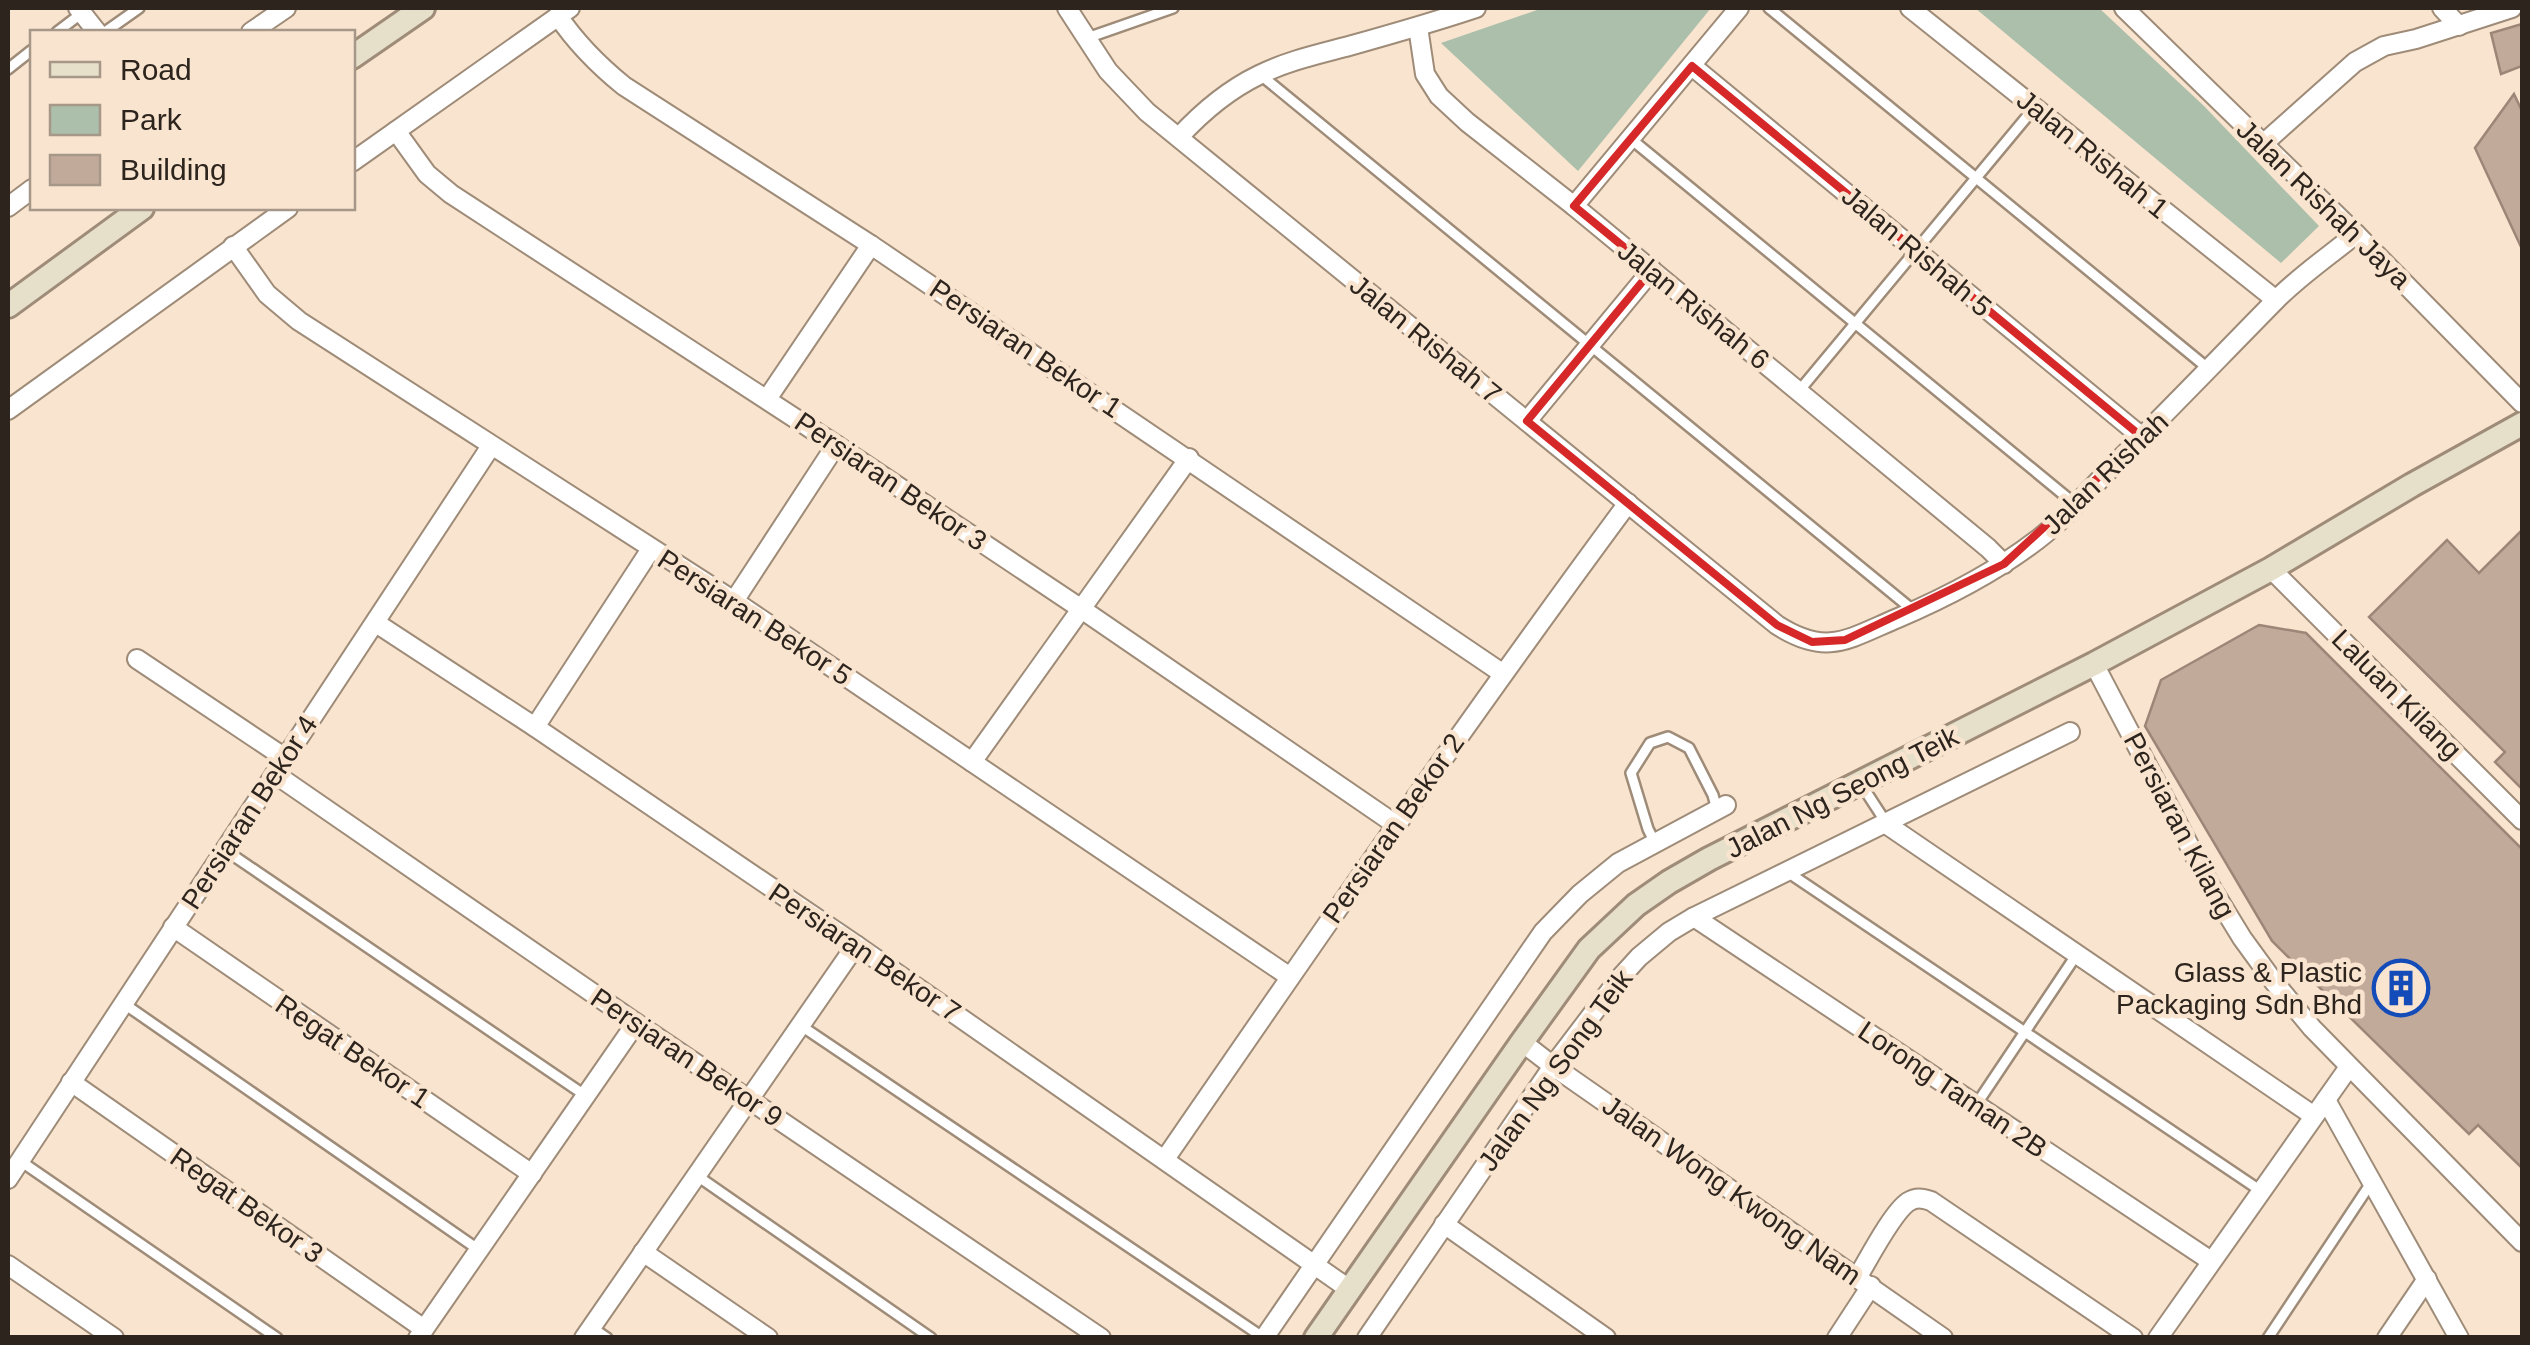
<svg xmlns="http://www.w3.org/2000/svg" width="2530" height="1345" font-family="Arial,sans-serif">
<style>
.green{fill:#abbfab}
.building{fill:#c2aa9b;stroke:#9d8678;stroke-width:2.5}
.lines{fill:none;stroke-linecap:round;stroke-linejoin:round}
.lane-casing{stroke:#9e8b78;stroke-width:14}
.street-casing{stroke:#9e8b78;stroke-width:22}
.secondary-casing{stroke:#9e8b78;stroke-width:28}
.lane{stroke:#fff;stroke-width:9}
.street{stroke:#fff;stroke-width:18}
.secondary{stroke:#e6dfca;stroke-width:22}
.marked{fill:none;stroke:#d62828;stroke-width:8;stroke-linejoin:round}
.labels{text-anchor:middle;stroke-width:9;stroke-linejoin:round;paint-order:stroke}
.street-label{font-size:28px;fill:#2c241d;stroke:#f9e4cf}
.poi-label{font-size:28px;fill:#2c241d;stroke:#f9e4cf;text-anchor:end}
</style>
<rect width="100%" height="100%" fill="#f9e4cf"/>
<g class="green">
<polygon points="1543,8 1711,8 1578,171 1441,43"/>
<polygon points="1975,8 2099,8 2204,106 2319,226 2281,263"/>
</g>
<g class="building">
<polygon points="2522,24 2522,66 2501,74 2491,33"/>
<polygon points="2514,94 2522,111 2522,249 2475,148"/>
<polygon points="2522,530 2522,789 2495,762 2505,752 2369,617 2447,540 2479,573"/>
<polygon points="2259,625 2306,633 2522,849 2522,1168 2478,1125 2469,1134 2272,941 2145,726 2161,680"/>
</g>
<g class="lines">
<g class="lane-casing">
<g id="lane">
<polyline points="1769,8 2210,370"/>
<polyline points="57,32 82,13"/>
<polyline points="105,32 139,8"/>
<polyline points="1087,38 1173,8"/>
<polyline points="8,69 32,50"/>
<polyline points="1262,76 1914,611"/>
<polyline points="1631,139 2075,504"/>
<polyline points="1799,391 2035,107"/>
<polyline points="1861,784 1885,821"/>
<polyline points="1655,843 1648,829 1631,773 1650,743 1668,737 1689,748 1713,795 1717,810"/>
<polyline points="225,850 586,1096"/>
<polyline points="1789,873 2261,1191"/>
<polyline points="123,1003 479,1250"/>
<polyline points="800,1025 1264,1338"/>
<polyline points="1976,1105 2077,954"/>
<polyline points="19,1160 277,1338"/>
<polyline points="696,1175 931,1338"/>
<polyline points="591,1327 607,1338"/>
<polyline points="2268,1338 2371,1183"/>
</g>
</g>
<g class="street-casing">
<g id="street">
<polyline points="78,8 97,32"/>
<path d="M1067 8 1108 71 1147 112 1777 625C1827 657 1848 639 1898 618 1947 597 1994 573 2037 540 2065 519 2089 490 2113 466 2167 412 2220 357 2274 302 2298 277 2329 256 2356 234"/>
<polyline points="1910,8 2276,300"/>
<polyline points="2124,8 2356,234 2522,403"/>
<polyline points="2442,8 2459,26"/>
<path d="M558 16C577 44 598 65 624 86L871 245 1502 673"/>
<polyline points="1418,27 1425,74 1439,96 1467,122 1574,206 1988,548 2004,564"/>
<polyline points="251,32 286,8"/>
<polyline points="1692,66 2142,437"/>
<polyline points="396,131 427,174 451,194 836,445 1080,608 1395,824"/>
<path d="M1179 137C1202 112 1228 90 1259 75 1287 61 1319 54 1349 46 1392 34 1434 22 1476 8"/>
<polyline points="2263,144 2355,62 2384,46 2416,39 2512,8"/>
<polyline points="352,162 570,8"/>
<polyline points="1574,206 1739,8"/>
<polyline points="8,207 32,189"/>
<polyline points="233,246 267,294 299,321 734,601 1290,977"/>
<polyline points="767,399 871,245"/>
<polyline points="8,410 288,208"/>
<polyline points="1527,421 1652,270"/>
<polyline points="2271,569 2522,820"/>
<polyline points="734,601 836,445"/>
<polyline points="376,623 535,727 856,945 1349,1289"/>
<polyline points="137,659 285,758"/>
<polyline points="2094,664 2212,889 2242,938 2274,982 2312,1028 2522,1242"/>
<polyline points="535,727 651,549"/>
<polyline points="972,762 1189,458"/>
<polyline points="275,774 636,1023 1101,1338"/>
<polyline points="1886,824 2314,1116"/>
<polyline points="1694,917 2211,1261"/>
<polyline points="173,927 532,1174"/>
<polyline points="1522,1042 1553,1066 1943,1338"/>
<polyline points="71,1082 424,1329"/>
<polyline points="2326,1100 2459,1338"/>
<path d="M1165 1159C1317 938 1469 718 1628 503"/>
<polyline points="8,1179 491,446"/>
<polyline points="1444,1224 1606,1338"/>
<polyline points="643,1252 768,1338"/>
<polyline points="8,1265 114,1338"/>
<path d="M1857 1278C1868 1260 1892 1213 1908 1202 1916 1197 1922 1198 1931 1201L2133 1338"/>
<polyline points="418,1338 636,1023"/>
<polyline points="584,1338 856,945"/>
<polyline points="1264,1338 1543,932 1580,894 1618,863 1726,805"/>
<polyline points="1367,1338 1553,1066 1619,979 1639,957 1669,932 1694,917 2070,732"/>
<polyline points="1837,1338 1871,1286"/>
<polyline points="2158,1338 2349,1067"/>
<polyline points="2387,1338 2427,1279"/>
</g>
</g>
<g class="secondary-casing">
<g id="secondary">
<polyline points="352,57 423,8"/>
<polyline points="8,306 142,208"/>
<polyline points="1316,1338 1522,1042 1589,949 1636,905 1669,882 1709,859 2094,664 2271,569 2412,485 2522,424"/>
</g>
</g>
<use href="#lane" class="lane"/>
<use href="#street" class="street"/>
<use href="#secondary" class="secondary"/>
</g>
<path class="marked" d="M1692 66 2142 437 2004 564 1845 640 1812 642 1777 625 1527 421 1652 270 1574 206Z"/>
<defs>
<g id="building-ring" transform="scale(2.875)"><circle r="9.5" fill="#f9e4cf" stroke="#134cb8" stroke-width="1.5"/><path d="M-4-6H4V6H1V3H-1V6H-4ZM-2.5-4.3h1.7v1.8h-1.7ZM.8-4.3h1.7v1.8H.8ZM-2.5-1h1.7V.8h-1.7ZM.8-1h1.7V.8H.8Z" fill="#134cb8"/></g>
</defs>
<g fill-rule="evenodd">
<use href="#building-ring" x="2401" y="988"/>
</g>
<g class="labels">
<g class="street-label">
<text transform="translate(2093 154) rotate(39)" y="10">Jalan Rishah 1</text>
<text transform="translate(2324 204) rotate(44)" y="10">Jalan Rishah Jaya</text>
<text transform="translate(1917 251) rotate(40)" y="10">Jalan Rishah 5</text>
<text transform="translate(1694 305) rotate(39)" y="10">Jalan Rishah 6</text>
<text transform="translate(1426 339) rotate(39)" y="10">Jalan Rishah 7</text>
<text transform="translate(1026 348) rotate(34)" y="10">Persiaran Bekor 1</text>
<text transform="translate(2105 473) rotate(-44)" y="10">Jalan Rishah</text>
<text transform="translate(891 481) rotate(34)" y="10">Persiaran Bekor 3</text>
<text transform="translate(755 617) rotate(33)" y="10">Persiaran Bekor 5</text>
<text transform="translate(2397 694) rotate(45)" y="10">Laluan Kilang</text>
<text transform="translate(1842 792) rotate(-27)" y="10">Jalan Ng Seong Teik</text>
<text transform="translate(249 812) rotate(-57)" y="10">Persiaran Bekor 4</text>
<text transform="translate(2180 825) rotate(62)" y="10">Persiaran Kilang</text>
<text transform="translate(1393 828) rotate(-55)" y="10">Persiaran Bekor 2</text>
<text transform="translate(865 952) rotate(34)" y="10">Persiaran Bekor 7</text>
<text transform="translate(353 1051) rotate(34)" y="10">Regat Bekor 1</text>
<text transform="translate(687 1057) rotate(34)" y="10">Persiaran Bekor 9</text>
<text transform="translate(1555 1070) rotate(-54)" y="10">Jalan Ng Song Teik</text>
<text transform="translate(1953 1089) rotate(34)" y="10">Lorong Taman 2B</text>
<text transform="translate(1732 1190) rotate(35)" y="10">Jalan Wong Kwong Nam</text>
<text transform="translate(247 1205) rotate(35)" y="10">Regat Bekor 3</text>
</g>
<g class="poi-label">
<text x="2362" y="982">Glass &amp; Plastic<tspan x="2362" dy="32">Packaging Sdn Bhd</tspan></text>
</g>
</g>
<rect width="2530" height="1345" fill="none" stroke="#2c241d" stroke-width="20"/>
<rect x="30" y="30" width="325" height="180" fill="#f9e4cf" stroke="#a79788" stroke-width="2.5"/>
<rect x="50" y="62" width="50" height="15" fill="#e6dfca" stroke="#a79788" stroke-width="2.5"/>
<text x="120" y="80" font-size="30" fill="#2c241d">Road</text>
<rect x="50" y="105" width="50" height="30" fill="#abbfab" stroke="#a79788" stroke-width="2.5"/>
<text x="120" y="130" font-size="30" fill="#2c241d">Park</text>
<rect x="50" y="155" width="50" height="30" fill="#c2aa9b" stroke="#a79788" stroke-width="2.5"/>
<text x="120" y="180" font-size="30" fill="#2c241d">Building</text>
</svg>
